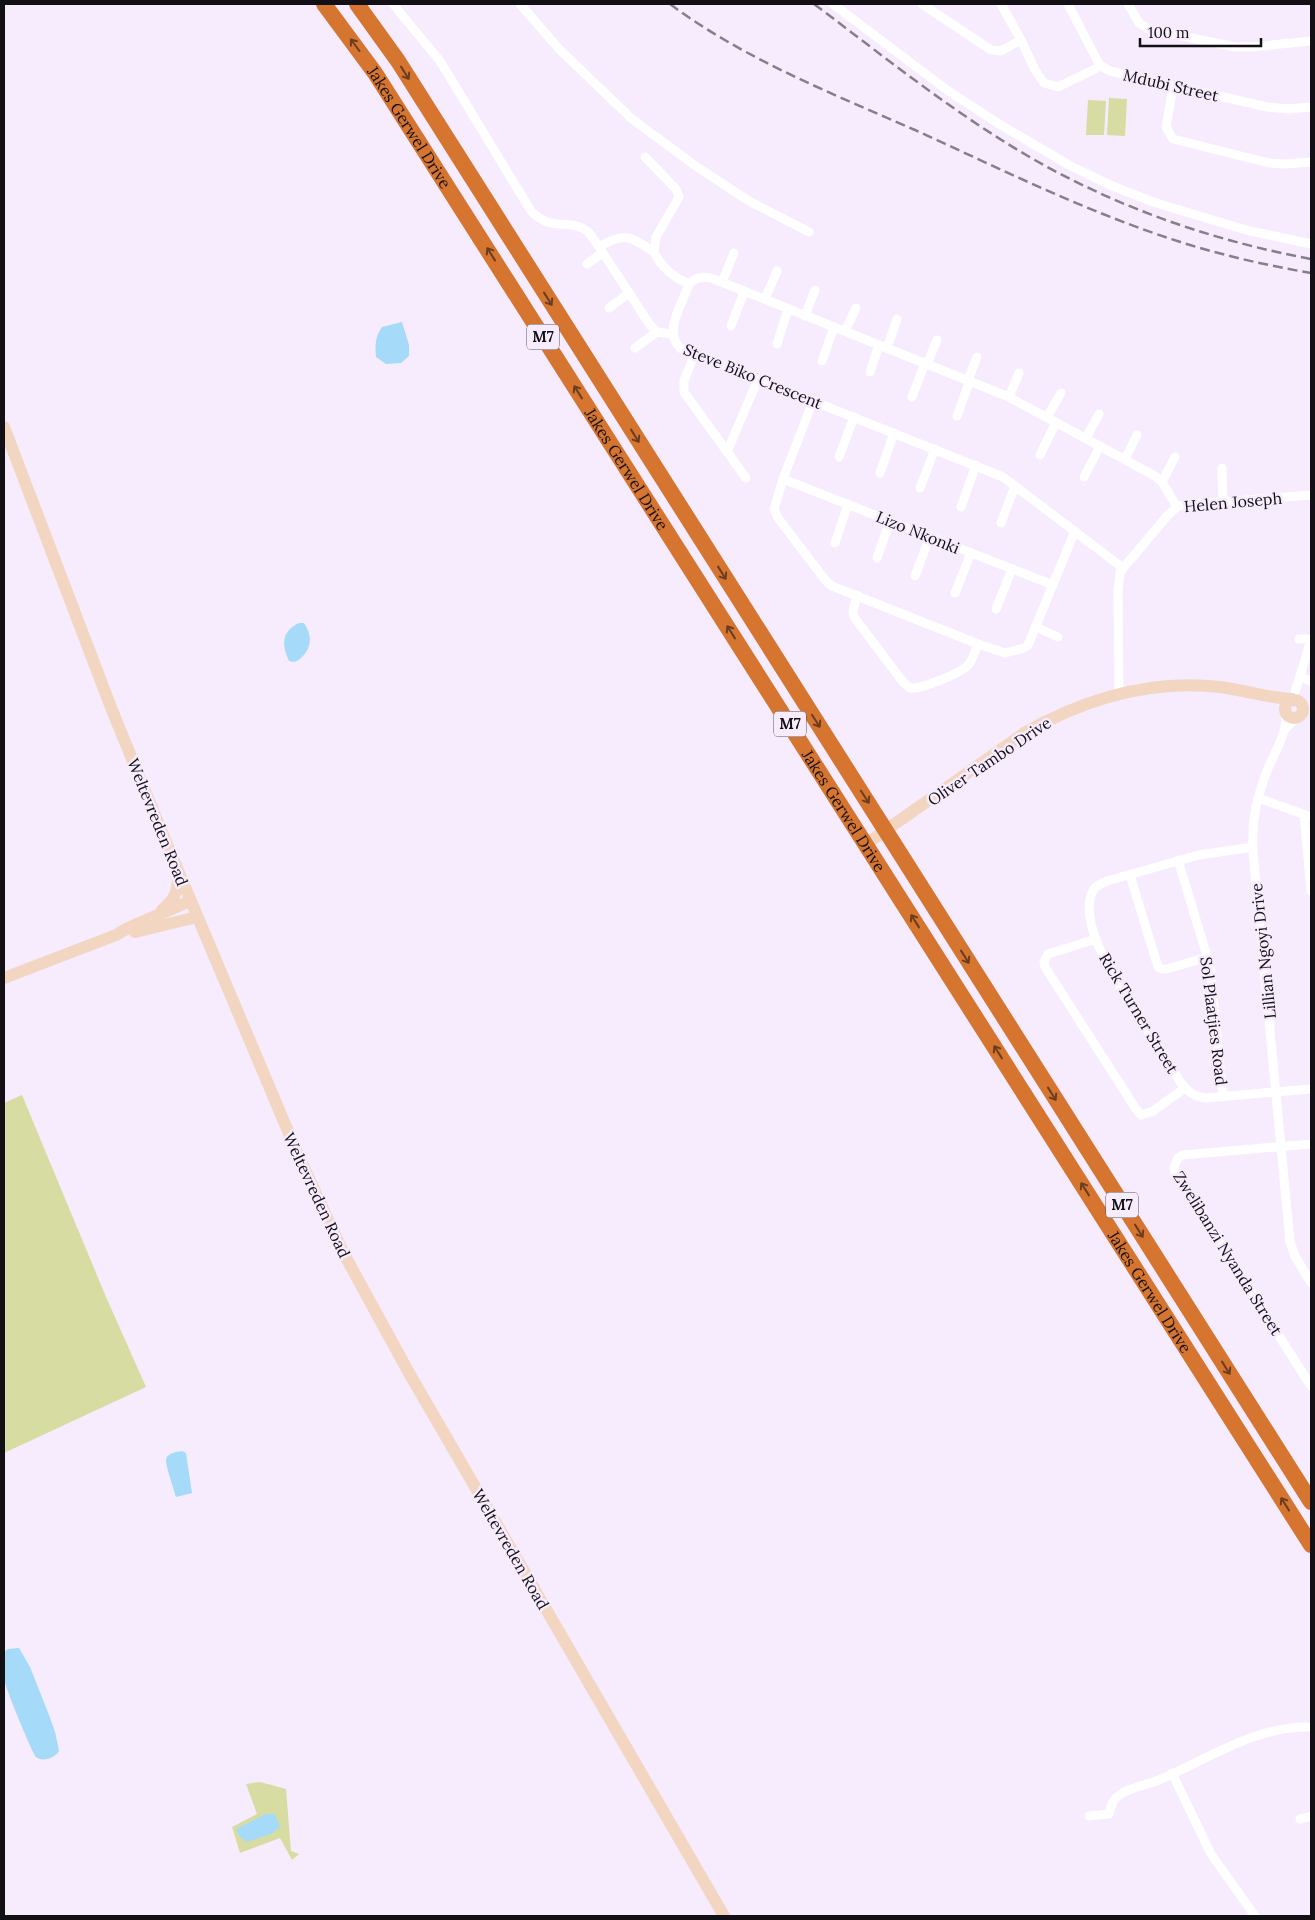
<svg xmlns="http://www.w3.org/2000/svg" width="1315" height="1920" font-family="Lora,serif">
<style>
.green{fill:#d7dca2}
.water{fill:#a5daf8}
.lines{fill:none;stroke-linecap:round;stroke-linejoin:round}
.street{stroke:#fff;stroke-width:9}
.secondary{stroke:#f2d6c1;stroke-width:12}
.highway{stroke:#d57530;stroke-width:16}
.rail{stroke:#867f8a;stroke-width:2.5;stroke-dasharray:10 5;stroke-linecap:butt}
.oneway{stroke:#6a3d21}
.labels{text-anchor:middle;stroke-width:5;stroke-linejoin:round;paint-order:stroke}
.shield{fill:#f6ecfd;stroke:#57525b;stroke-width:1}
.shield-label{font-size:15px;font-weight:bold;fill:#131015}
.street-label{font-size:16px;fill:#131015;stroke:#f6ecfd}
</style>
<rect width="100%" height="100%" fill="#f6ecfd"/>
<g class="green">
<polygon points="1109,98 1127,99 1125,136 1107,135"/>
<polygon points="1088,100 1106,101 1104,135 1086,135"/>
<polygon points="22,1095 106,1297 146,1387 4,1453 4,1103"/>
<polygon points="260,1782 286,1789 291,1851 299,1854 292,1860 280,1838 240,1853 232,1827 257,1814 246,1784"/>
</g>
<g class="water">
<path d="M402 322 409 345V356L401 363 386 364 376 357C375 345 375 337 382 327Z"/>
<path d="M299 623H304C312 635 312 646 303 656 298 661 295 663 289 661 281 644 282 631 299 623Z"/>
<path d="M182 1451 186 1453 192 1493 176 1497C174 1490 166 1466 166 1461 166 1453 176 1452 182 1451Z"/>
<path d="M19 1648 30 1667 49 1715 55 1732 59 1751C54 1759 42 1762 36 1757 32 1752 5 1687 4 1679 2 1670 4 1661 4 1652L8 1649Z"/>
<polygon points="266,1814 275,1814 280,1827 271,1834 247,1842 240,1837 236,1829"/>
</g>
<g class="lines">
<g class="street">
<path d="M393 4 440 61 531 211C552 233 571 218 587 231 592 235 595 242 599 247"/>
<polyline points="520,4 559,49 632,119 697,167 749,201 809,232"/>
<polyline points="833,4 947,90 999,124 1069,165 1110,185 1153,202 1246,230 1311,244"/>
<polyline points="922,4 991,50 1001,51 1021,40"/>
<polyline points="1001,4 1021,40 1035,70 1044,83 1058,87 1101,66"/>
<polyline points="1068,4 1098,62 1101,66 1110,71 1267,107 1288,109 1311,107"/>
<polyline points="1128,4 1139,23 1149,29 1235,47 1251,47 1311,41"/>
<polyline points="1173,87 1166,127 1173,139 1269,163 1283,164 1311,162"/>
<path d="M645 157 676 189 679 197 656 237 654 252C661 267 675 278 689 284"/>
<path d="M654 252C630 237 626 231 599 247L650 325 657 332 672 334"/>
<polyline points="587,264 602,253"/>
<polyline points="722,282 734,253"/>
<polyline points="765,299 777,271"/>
<polyline points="609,308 629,293"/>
<polyline points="805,316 815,290"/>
<polyline points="731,326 744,292"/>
<polyline points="845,331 856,308"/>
<polyline points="777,344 788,309"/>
<polyline points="635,348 657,332"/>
<polyline points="887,348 897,319"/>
<polyline points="694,355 684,381 684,392 746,478"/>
<polyline points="822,361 834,327"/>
<polyline points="927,364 937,340"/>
<polyline points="870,372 879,345"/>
<polyline points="968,380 977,357"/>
<polyline points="912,397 925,363"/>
<polyline points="1009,397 1019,373"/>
<polyline points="813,401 783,479 774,509 778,518 826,581 832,586 978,644 1005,653 1024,648 1028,645 1075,531"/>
<polyline points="957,416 970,380"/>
<polyline points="1047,417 1061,393"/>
<polyline points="1086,438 1099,414"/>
<polyline points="727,452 758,379"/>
<polyline points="1040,455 1056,422"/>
<polyline points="839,457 854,417"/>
<polyline points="1125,459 1137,435"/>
<polyline points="1222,468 1223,502"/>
<polyline points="880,473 894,433"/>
<polyline points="1084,477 1100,446"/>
<polyline points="783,479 1053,585"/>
<polyline points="1162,482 1175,457"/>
<polyline points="920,488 935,449"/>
<polyline points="961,507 976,465"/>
<polyline points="1001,523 1015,486"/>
<polyline points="835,543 848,504"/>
<polyline points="877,558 890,521"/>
<path d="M1123 568 1003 477 680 348C663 330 683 303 689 284 696 277 705 276 714 279L1009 397 1155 476 1162 482 1177 507"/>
<polyline points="915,576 930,536"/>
<polyline points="955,593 971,553"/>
<path d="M857 595 853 611 854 617 903 682 910 688C920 690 961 673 968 665 973 660 975 651 978 644"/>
<polyline points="996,609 1012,569"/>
<polyline points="1036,627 1058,637"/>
<polyline points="1299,639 1311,639"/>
<polyline points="1300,677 1311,681"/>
<polyline points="1295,692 1311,640"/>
<polyline points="1119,694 1118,591 1120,572 1167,516 1177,507 1183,505 1311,495"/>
<path d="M1286 714C1287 736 1272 756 1265 776 1255 804 1252 822 1253 852L1290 1242 1295 1256 1311 1283"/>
<polyline points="1285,729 1296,718"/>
<polyline points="1258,798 1311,817"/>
<polyline points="1304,815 1311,891"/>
<path d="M1253 847 1199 855 1107 881C1102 883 1097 885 1094 889 1073 922 1125 994 1142 1022 1155 1042 1168 1063 1181 1083 1189 1092 1194 1097 1206 1098L1311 1089"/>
<polyline points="1178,860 1210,966 1223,1097"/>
<polyline points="1130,875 1158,967 1162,969 1167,969 1208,957"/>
<polyline points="1096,939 1048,954 1044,962 1045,967 1136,1109 1141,1115 1153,1111 1185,1088"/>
<polyline points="1311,1144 1183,1155 1178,1158 1174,1167 1175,1173 1311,1386"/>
<polyline points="1172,1773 1211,1854 1255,1916"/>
<path d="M1089 1816 1109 1814C1111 1808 1111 1801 1117 1797 1127 1788 1147 1785 1159 1780 1208 1759 1257 1725 1311 1727"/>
<polyline points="1300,1819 1311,1816"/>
</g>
<g class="secondary">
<polyline points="4,427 112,710 161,830 298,1155 344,1254 409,1373 724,1916"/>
<circle cx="1294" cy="709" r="9"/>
<path d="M866 844 1026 732C1085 699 1151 679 1220 687 1244 690 1267 698 1292 699"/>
<path d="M162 910C174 900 178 892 178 876"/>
<polyline points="135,932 197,917"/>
<polyline points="4,978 116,935 128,928 190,901"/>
</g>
<g class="highway">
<path id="s1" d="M324 4 375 73 1311 1545"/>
<polyline points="357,4 398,61 1311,1502"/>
</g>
<g class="rail">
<path d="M670 4C744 59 831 93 915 130 1005 171 1095 216 1190 245 1230 257 1270 266 1311 273"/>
<path d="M814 4C878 52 940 102 1008 144 1101 202 1204 239 1311 259"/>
</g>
</g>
<defs><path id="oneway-shaft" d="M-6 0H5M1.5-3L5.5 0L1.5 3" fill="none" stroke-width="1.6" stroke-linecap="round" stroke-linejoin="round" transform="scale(1.25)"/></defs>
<g class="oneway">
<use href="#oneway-shaft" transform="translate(355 45) rotate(-127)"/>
<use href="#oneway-shaft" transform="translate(405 73) rotate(58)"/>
<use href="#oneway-shaft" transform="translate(491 254) rotate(-122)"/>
<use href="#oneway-shaft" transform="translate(548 299) rotate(58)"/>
<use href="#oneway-shaft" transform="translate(578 392) rotate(-122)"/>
<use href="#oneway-shaft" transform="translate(635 436) rotate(58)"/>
<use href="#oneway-shaft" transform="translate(722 573) rotate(58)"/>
<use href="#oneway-shaft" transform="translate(731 632) rotate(-122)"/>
<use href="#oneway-shaft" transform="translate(816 721) rotate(57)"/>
<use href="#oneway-shaft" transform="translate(865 797) rotate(57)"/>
<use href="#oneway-shaft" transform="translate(915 921) rotate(-122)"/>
<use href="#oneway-shaft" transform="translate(965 957) rotate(58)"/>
<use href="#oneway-shaft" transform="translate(998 1052) rotate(-122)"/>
<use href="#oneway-shaft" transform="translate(1052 1094) rotate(58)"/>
<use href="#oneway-shaft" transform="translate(1085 1189) rotate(-122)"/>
<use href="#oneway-shaft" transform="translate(1139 1231) rotate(58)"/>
<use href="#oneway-shaft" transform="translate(1226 1368) rotate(58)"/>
<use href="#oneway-shaft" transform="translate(1285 1504) rotate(-122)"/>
</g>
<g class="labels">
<g class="shield">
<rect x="527" y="324.5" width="32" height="25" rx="4"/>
<rect x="774" y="711.5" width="32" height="25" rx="4"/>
<rect x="1106" y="1192.5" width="32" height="25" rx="4"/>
</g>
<g class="shield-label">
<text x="543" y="342">M7</text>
<text x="790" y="729">M7</text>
<text x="1122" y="1210">M7</text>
</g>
<g class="street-label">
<text transform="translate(1171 85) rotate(13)" y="6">Mdubi Street</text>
<text dy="6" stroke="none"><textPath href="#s1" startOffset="150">Jakes Gerwel Drive</textPath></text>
<text transform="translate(753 376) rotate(22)" y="6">Steve Biko Crescent</text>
<text dy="6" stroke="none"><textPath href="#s1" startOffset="555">Jakes Gerwel Drive</textPath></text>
<text transform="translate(1233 502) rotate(-5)" y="6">Helen Joseph</text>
<text transform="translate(918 532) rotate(22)" y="6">Lizo Nkonki</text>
<text transform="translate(989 761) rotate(-34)" y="6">Oliver Tambo Drive</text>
<text dy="6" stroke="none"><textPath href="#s1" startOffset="960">Jakes Gerwel Drive</textPath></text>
<text transform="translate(158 822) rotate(68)" y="6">Weltevreden Road</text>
<text transform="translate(1263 951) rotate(-96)" y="6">Lillian Ngoyi Drive</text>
<text transform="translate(1139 1013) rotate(59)" y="6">Rick Turner Street</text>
<text transform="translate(1214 1021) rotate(83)" y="6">Sol Plaatjies Road</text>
<text transform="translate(317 1195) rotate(65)" y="6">Weltevreden Road</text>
<text transform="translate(1228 1253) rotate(58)" y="6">Zwelibanzi Nyanda Street</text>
<text dy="6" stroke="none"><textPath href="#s1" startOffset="1530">Jakes Gerwel Drive</textPath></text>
<text transform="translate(511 1549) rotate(60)" y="6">Weltevreden Road</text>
</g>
</g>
<rect width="1315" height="1920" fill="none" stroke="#131015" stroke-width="10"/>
<path d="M1140 38v8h121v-8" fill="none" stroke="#131015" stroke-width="2.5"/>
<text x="1148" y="38" font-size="15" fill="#131015" stroke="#f6ecfd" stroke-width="4" paint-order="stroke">100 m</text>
</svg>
